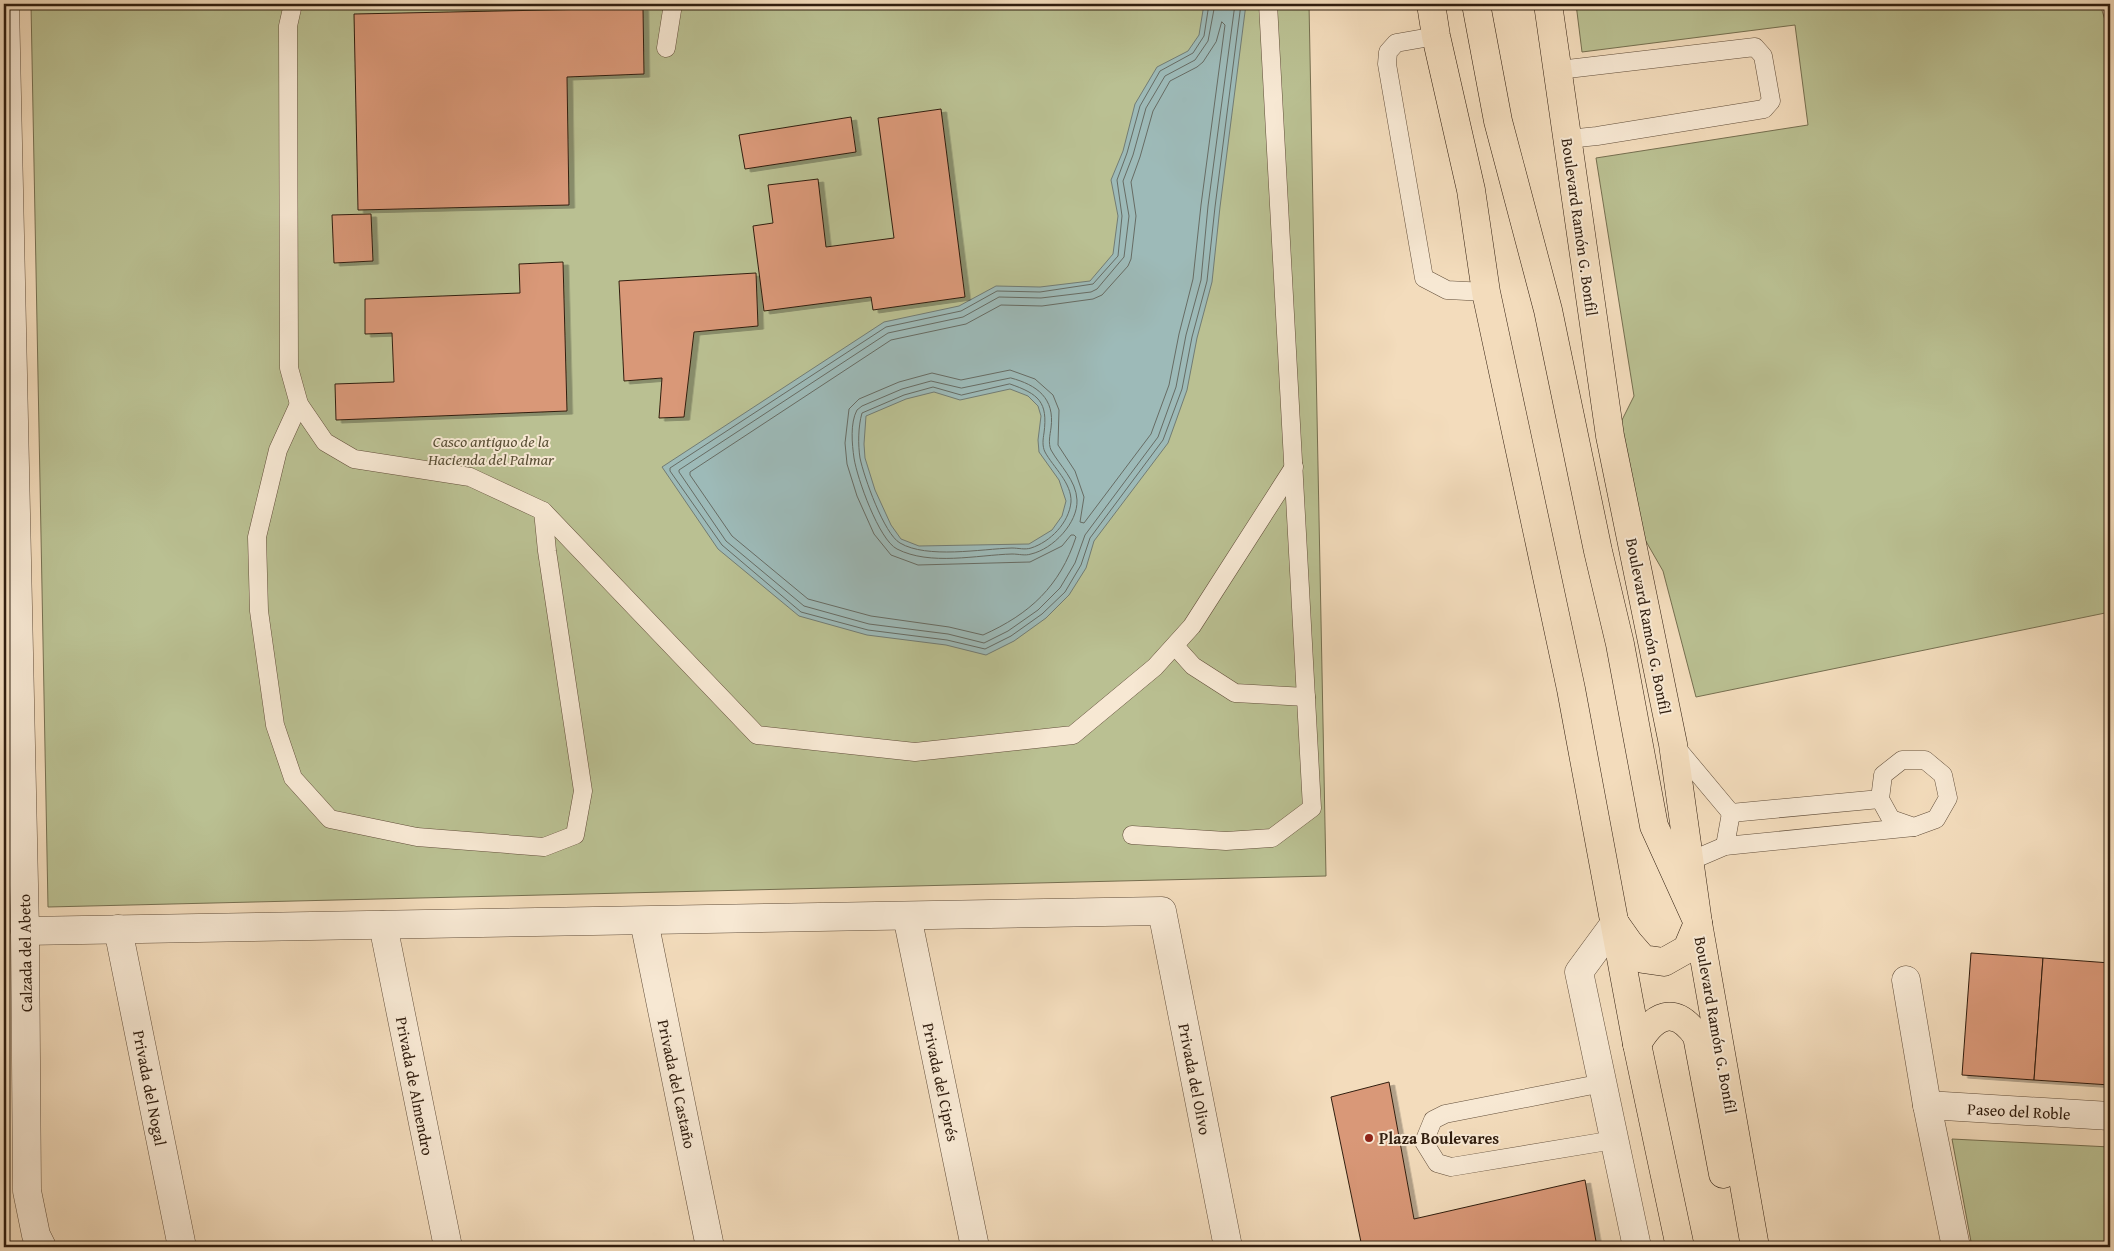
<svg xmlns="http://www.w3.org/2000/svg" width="2114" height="1251" font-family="'Gentium Book Plus',serif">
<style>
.green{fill:#bac092;stroke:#766f50}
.water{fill:#9dbab8;stroke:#727c74;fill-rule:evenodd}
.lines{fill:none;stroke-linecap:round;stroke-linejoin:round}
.shore{stroke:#676c64;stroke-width:1}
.stream{stroke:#727c74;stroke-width:10}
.building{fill:#d99878;stroke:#311e0f;filter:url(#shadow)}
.service-casing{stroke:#624e3a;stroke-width:19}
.minor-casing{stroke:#624e3a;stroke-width:29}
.primary-casing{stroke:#311e0f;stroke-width:29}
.service{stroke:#f7e8d3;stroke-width:18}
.minor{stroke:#f7e8d3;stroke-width:28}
.primary{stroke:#f3dcbc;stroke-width:28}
.poi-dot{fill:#8f2418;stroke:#f7e8d3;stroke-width:2}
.labels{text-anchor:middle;stroke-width:4;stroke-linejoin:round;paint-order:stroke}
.street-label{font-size:16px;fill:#311e0f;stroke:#f7e8d3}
.park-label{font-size:16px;font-style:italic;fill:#5a4f36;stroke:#f7e8d3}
.poi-label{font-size:16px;font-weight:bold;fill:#311e0f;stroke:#f7e8d3;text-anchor:start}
</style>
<defs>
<filter id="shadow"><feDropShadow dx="5.5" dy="3" stdDeviation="0" flood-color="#0004"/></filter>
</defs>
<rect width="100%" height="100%" fill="#f3dcbc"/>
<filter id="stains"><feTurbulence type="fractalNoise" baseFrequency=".004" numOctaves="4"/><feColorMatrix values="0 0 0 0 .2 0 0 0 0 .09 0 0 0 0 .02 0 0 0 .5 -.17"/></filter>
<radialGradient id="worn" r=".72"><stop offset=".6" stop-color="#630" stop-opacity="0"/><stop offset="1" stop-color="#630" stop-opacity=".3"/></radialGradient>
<g class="green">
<polygon points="31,4 1309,4 1326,876 48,907"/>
<polygon points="1576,4 2100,4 2110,36 2110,612 1696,697 1663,571 1632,517 1614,436 1634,396 1596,158 1808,125 1795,25 1582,52"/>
<polygon points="1952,1139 2110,1147 2110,1247 1972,1247"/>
</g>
<path class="water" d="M1204 4H1246L1220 207 1212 282 1197 338 1187 390 1168 443 1094 541 1086 568 1069 595 1046 618 1014 641 986 655 946 645 867 635 799 616 718 549 662 467 884 322 959 306 996 286 1040 287 1090 281 1113 254 1118 216 1111 180 1123 151 1135 104 1157 67 1188 51 1199 35ZM1010 389 1028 396 1038 406 1041 416 1038 440 1039 452 1059 480 1066 501 1062 516 1052 530 1029 544 919 546 901 539 891 525 875 490 865 458 864 444 866 416 906 399 934 392 960 400Z"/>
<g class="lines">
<g class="shore">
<polyline points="1209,4 1204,36 1193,53 1160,71 1140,106 1127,153 1117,180 1122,216 1118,256 1093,284 1040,292 997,291 961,311 886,327 670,468 670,471 722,545 801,612 868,630 947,640 985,649 1011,636 1042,614 1065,592 1081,565 1090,538 1163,440 1182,389 1192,337 1207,281 1215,207 1241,4"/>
<polyline points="1215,4 1208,41 1195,60 1165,76 1146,108 1133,155 1123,181 1129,216 1124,257 1097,289 1091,292 1041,298 999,297 963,317 888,333 679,470 679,472 726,541 804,606 869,624 948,634 984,643 1008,631 1038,610 1060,588 1075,563 1085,535 1158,437 1176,387 1186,335 1201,280 1208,206 1235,4"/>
<path d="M1222 22 1225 25 1201 205 1193 279 1179 334 1169 385 1151 434 1084 523 1080 522 1084 497 1075 471 1058 445 1059 410 1053 395 1035 379 1010 370 961 380 932 373 899 382 859 399 849 409 845 443 847 464 857 496 874 534 891 555 918 565 1030 562 1062 546 1071 535H1074L1076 537C1060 586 1030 614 983 635L949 627 871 616 808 599 732 536 690 475V472L891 340 966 324 1001 305 1042 306 1093 299 1102 295 1128 266 1131 259 1136 216 1131 182 1140 157 1153 111 1170 81 1197 67 1203 62 1216 42Z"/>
<path d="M1011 378C1037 385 1055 398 1051 428 1050 435 1048 443 1051 450 1060 466 1076 480 1077 500 1078 523 1053 549 1031 554 1025 556 1019 554 1012 554 977 555 930 566 897 549 879 540 857 478 854 458 852 444 850 423 857 410L862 406 902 389 931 381 961 388Z"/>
<path d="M1010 384C1039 394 1048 402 1044 433 1043 439 1042 446 1045 452 1053 467 1072 483 1071 502 1069 523 1050 542 1031 548 1025 550 1018 548 1012 548 981 549 927 559 900 543 884 534 864 477 860 458 858 445 858 427 862 413L904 395 933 387 961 395Z"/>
</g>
<polyline class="stream" points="4,1241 7,1247"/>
</g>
<g class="building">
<polygon points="643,8 644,74 567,77 569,205 358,210 354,14"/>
<polygon points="941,109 965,297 873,310 871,297 764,311 753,226 773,223 768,185 818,179 826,247 894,238 878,118"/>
<polygon points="851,117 856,152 745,169 739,135"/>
<polygon points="371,214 373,261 334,263 332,215"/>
<polygon points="563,262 567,411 336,420 335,384 394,382 392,333 365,334 365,299 520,293 519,264"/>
<polygon points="756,273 758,326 694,332 684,417 659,418 662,378 624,381 619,281"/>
<polygon points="1971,953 2043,958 2034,1080 1962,1075"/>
<polygon points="2043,958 2110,963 2110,1085 2034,1080"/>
<polygon points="1389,1082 1414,1219 1585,1180 1597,1247 1362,1247 1331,1097"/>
</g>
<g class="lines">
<g class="service-casing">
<g id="service">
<polyline points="293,4 288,26 289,368 299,404 325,442 354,459 470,477 543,511 757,735 915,752 1073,735 1155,667 1192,626 1294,467"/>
<polyline points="1436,36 1396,43 1388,52 1387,64 1424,278 1447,290 1486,292"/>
<polyline points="666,48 673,4"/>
<polyline points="1559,70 1755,47 1763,56 1771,101 1764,109 1597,136 1568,139"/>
<polyline points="299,404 278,450 257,537 259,611 275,725 293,778 330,819 417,837 544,847 575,835 583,791 547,551 543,511"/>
<polyline points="1175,646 1193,666 1235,693 1306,697"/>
<polyline points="1675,746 1731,813 1880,799"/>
<polygon points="1902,760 1925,760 1943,775 1948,798 1936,819 1914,827 1891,819 1880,799 1883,775"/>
<polyline points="1132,835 1226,841 1272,838 1312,808 1268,4"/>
<polyline points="1725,846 1731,813"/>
<polyline points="1690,861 1725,846 1914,827"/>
<polyline points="1603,1083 1445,1114 1433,1120 1424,1142 1437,1163 1451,1167 1614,1140"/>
</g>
</g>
<g class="minor-casing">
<g id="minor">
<polyline points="5,4 25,931 27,1191 36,1235 42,1247"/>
<polyline points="907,916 975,1247"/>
<polyline points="644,921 710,1247"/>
<polyline points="1615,923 1579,972 1637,1247"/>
<polyline points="383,925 448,1247"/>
<polyline points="118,929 182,1247"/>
<polyline points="25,931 1162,911 1228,1247"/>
<polyline points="1906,980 1927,1105 1956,1247"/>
<polyline points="1927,1105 2110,1116"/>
</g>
</g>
<g class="primary-casing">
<g id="primary">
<polyline points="1431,4 1436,36 1471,190 1486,292 1571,689 1637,1044 1680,1247"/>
<polyline points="1476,4 1498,121 1548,310 1598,551 1620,644 1654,826 1698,923 1687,949 1664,962 1643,959 1629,943 1617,926"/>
<polyline points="1548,4 1610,436 1673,744 1698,923 1755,1247"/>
<path d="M1637 1044C1654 1015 1674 1004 1697 1036L1723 1174"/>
</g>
</g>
<use href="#service" class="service"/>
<use href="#minor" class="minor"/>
<use href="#primary" class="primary"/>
</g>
<circle class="poi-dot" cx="1369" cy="1138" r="5"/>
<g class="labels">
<g class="street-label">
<text transform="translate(1580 227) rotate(82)" y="6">Boulevard Ramón G. Bonfil</text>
<text transform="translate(1649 626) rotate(79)" y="6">Boulevard Ramón G. Bonfil</text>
<text transform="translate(25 953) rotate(-91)" y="6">Calzada del Abeto</text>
<text transform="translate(1716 1025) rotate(80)" y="6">Boulevard Ramón G. Bonfil</text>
<text transform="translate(1195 1079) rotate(79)" y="6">Privada del Olivo</text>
<text transform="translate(941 1082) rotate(78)" y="6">Privada del Ciprés</text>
<text transform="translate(677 1084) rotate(78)" y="6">Privada del Castaño</text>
<text transform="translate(415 1086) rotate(79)" y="6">Privada de Almendro</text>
<text transform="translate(150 1088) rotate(79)" y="6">Privada del Nogal</text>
<text transform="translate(2019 1111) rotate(3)" y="6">Paseo del Roble</text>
</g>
<g class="park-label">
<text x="491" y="447">Casco antiguo de la<tspan x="491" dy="18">Hacienda del Palmar</tspan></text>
</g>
<g class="poi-label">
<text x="1379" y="1144">Plaza Boulevares</text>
</g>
</g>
<rect width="2114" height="1251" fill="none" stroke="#f3dcbc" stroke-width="20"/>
<rect x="5" y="5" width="2104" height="1241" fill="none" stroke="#311e0f" stroke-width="2.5"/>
<rect x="10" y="10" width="2094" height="1231" fill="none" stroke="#311e0f"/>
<rect width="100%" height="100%" filter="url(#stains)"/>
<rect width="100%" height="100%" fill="url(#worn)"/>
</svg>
